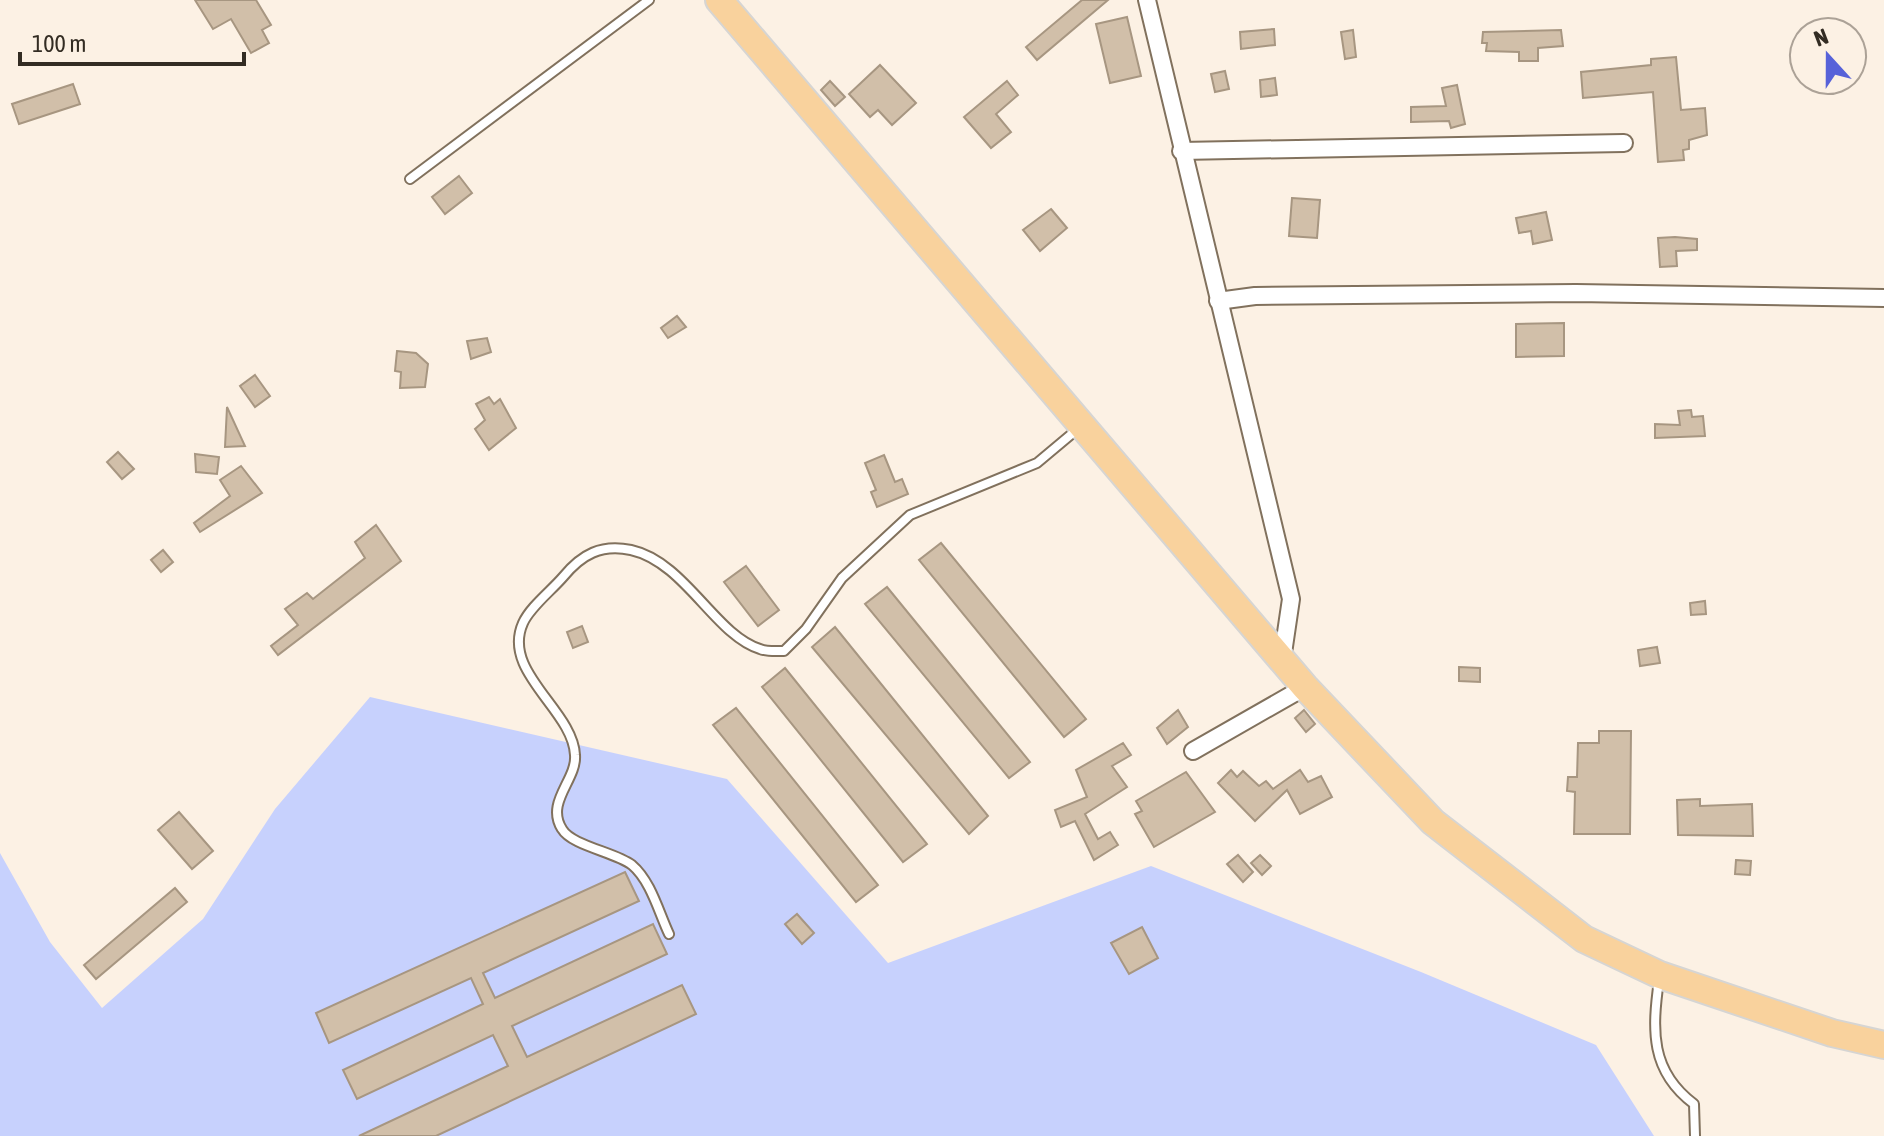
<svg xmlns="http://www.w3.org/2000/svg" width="1884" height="1136" font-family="'Asap Condensed',sans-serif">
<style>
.green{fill:#c7d1fd}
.building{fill:#d1bfa9;stroke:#a79681;stroke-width:2}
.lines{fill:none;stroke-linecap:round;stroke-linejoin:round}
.lane-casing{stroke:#81715d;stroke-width:12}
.street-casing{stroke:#81715d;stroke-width:20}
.primary-casing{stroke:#d6d5d3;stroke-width:30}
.lane{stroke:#fff;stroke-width:8}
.street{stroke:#fff;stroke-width:16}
.primary{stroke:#f9d29d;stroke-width:26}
</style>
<rect width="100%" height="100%" fill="#fcf1e4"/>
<polygon class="green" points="370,697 727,779 888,963 1151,866 1421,972 1596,1045 1654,1136 0,1136 0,853 50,942 102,1008 203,919 275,809"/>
<g class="building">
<polygon points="195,0 256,0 271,25 262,30 269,43 251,53 231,19 213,29"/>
<polygon points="1082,0 1108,0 1037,60 1026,47"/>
<polygon points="1127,17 1141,76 1110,83 1096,24"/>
<polygon points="1274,29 1275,45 1241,49 1240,32"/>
<polygon points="1353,30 1356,57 1345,59 1341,32"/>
<polygon points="1561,30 1563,46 1538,48 1538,61 1519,61 1519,52 1486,51 1487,43 1482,43 1483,32"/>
<polygon points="1676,57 1681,110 1705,108 1707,135 1689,140 1689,149 1683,150 1684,160 1658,162 1653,92 1583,98 1581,72 1651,65 1651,59"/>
<polygon points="880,65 916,103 892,125 878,110 870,117 849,94"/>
<polygon points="1225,71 1229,89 1215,92 1211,74"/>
<polygon points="1275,78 1277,95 1261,97 1260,80"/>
<polygon points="830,81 845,97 835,106 821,90"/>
<polygon points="1007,81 1018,95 996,114 1011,132 991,148 964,117"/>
<polygon points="73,84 80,104 19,124 12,104"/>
<polygon points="1457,85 1465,124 1451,128 1449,121 1411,122 1411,107 1446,106 1442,88"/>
<polygon points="459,176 472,193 445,214 432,197"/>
<polygon points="1292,198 1320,200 1317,238 1289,236"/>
<polygon points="1051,209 1067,228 1040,251 1023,230"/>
<polygon points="1546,212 1552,240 1533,244 1531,231 1519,233 1516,218"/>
<polygon points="1675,237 1697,239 1697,250 1676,251 1677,266 1660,267 1658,238"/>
<polygon points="677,316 686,327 668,338 661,328"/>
<polygon points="1564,323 1564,356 1516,357 1516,324"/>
<polygon points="487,338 491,352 471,359 467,341"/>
<polygon points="397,351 416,353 428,364 425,387 400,388 401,372 395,371"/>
<polygon points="255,375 270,396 255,407 240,386"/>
<polygon points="489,397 494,404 500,399 516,428 489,450 475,429 485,420 476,404"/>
<polygon points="227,407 245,446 225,447"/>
<polygon points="1691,410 1692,417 1703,416 1705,436 1655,438 1655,424 1680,425 1678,411"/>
<polygon points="118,452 134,469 122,479 107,462"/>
<polygon points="195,454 219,457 217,474 196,472"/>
<polygon points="884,455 895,482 902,479 908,494 877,507 871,492 876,490 865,463"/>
<polygon points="241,466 262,493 200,532 194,523 230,496 220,480"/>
<polygon points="376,525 401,561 278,655 271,646 298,625 285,609 307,593 313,599 365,558 355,542"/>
<polygon points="941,543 1086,719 1064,737 919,560"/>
<polygon points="163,550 173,562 161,572 151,560"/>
<polygon points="746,566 779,610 758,626 724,582"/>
<polygon points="887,587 1030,762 1009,778 865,604"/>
<polygon points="1705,601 1706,614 1691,615 1690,603"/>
<polygon points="582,626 588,642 573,648 567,632"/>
<polygon points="835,627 988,816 969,834 812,647"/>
<polygon points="1657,647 1660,663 1640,666 1638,650"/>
<polygon points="1459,667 1480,668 1480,682 1459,681"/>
<polygon points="785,668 927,844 903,862 762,687"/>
<polygon points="736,708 878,885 856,902 713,725"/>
<polygon points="1178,710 1188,727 1167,744 1157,728"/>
<polygon points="1304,710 1315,724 1306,732 1295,718"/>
<polygon points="1599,731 1631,731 1630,834 1574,834 1575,792 1567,791 1568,777 1577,777 1578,743 1599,743"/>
<polygon points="1123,743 1131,755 1112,766 1127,787 1085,814 1098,839 1110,832 1118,845 1094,860 1075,821 1061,827 1055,810 1087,797 1076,770"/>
<polygon points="1231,770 1237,777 1243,771 1259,786 1266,781 1273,789 1300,770 1308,782 1321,776 1332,797 1300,814 1287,790 1255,821 1218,783"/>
<polygon points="1186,772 1215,812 1154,847 1135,814 1142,811 1136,801"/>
<polygon points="1700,799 1700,806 1752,804 1753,836 1678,835 1677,800"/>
<polygon points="179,812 213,851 192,869 158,830"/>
<polygon points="1238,855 1253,872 1243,882 1227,864"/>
<polygon points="1260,855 1271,866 1262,875 1251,863"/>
<polygon points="1736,860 1751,861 1750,875 1735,874"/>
<polygon points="625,872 639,901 483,973 495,998 653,924 667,954 512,1026 527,1057 682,985 696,1014 436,1136 359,1136 508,1066 493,1035 357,1099 343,1070 483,1004 471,978 329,1043 316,1013"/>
<polygon points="175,888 187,902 96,979 84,965"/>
<polygon points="797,914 814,933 802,944 785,924"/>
<polygon points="1142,927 1158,958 1129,974 1111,943"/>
</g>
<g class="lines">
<g class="lane-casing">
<g id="lane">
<polyline points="410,179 649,0"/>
<path d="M669 934C659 913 651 881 632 865 615 852 572 846 562 829 545 802 577 780 575 755 573 710 501 672 523 623 530 607 551 591 563 577 582 554 601 544 631 550 685 562 715 635 760 649 767 652 777 651 784 651L806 629 842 578 910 515 1037 463 1080 427"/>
<path d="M1659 980C1652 1030 1650 1071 1694 1104L1695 1136"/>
</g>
</g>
<g class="street-casing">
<g id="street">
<polyline points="1147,0 1291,599 1282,660"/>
<polyline points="1181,151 1624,143"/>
<polyline points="1218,301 1255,296 1576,293 1884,298"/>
<polyline points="1193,751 1305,687"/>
</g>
</g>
<g class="primary-casing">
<polyline id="primary" points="719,0 1305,687 1433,822 1584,939 1660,975 1832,1033 1884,1045"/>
</g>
<use href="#lane" class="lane"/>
<use href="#street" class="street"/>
<use href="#primary" class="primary"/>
</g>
<g transform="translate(1828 56) rotate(339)"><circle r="38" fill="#fcf1e4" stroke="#aca297" stroke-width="2"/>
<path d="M0-6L14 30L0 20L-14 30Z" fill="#5762d9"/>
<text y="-12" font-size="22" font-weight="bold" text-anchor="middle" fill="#332c23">N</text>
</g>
<path d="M20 52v12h224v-12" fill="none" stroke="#332c23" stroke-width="4"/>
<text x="32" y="52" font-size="24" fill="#332c23" stroke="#fcf1e4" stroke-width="6" paint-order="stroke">100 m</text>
</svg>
